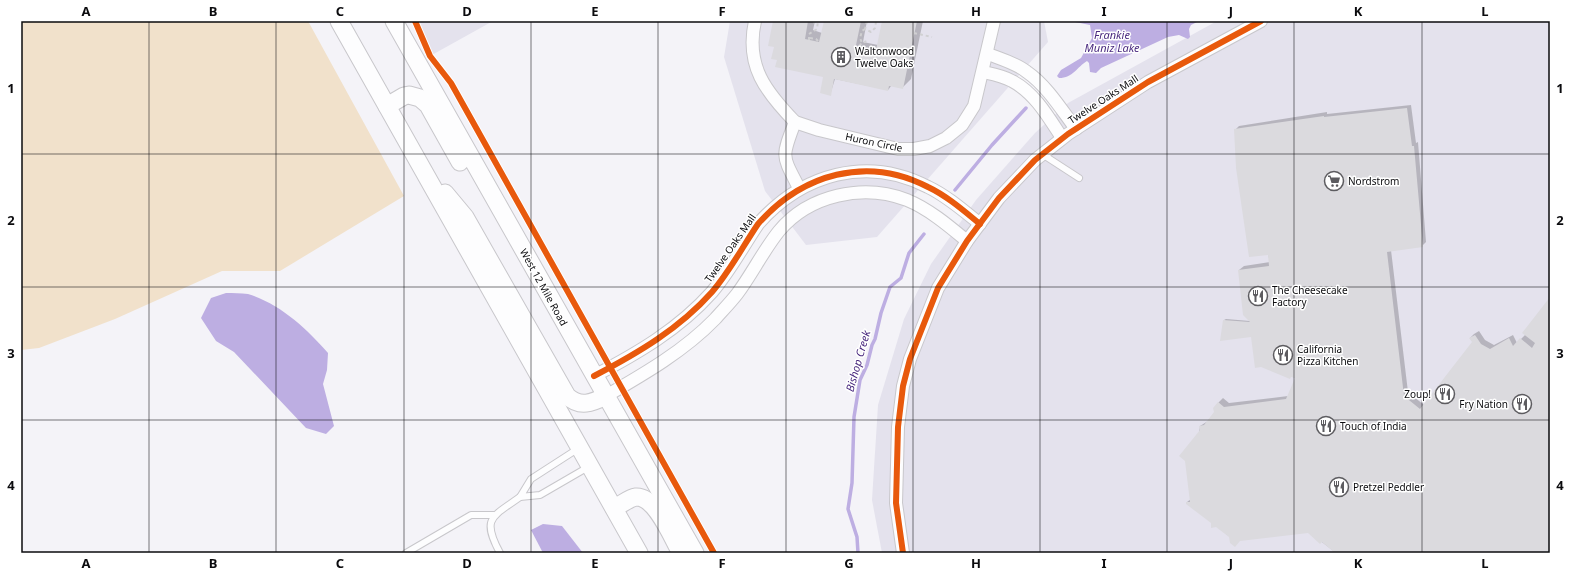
<svg xmlns="http://www.w3.org/2000/svg" width="1571" height="574" font-family="'Noto Sans',sans-serif">
<style>
.built{fill:#e4e2ed}
.green{fill:#f1e1cb}
.water{fill:#bdaee2}
.shadow{fill:#0003}
.lines{fill:none;stroke-linecap:round;stroke-linejoin:round}
.stream{stroke:#bdaee2;stroke-width:3.5}
.building{fill:#dbdade}
.service-casing{stroke:#c8c7cb;stroke-width:8}
.minor-casing{stroke:#c8c7cb;stroke-width:14}
.secondary-casing{stroke:#c8c7cb;stroke-width:19}
.path{stroke:#d0d0d2;stroke-width:2;stroke-dasharray:3 3;stroke-linecap:butt}
.service{stroke:#fdfdfe;stroke-width:6}
.minor{stroke:#fdfdfe;stroke-width:12}
.secondary{stroke:#fdfdfe;stroke-width:17}
.cycleway-casing{stroke:#fff;stroke-width:8}
.cycleway{stroke:#e8590c;stroke-width:6}
.grid{fill:none;stroke:#0b0b0e;stroke-width:1;stroke-opacity:0.55}
.labels{text-anchor:middle;stroke-width:3;stroke-linejoin:round;paint-order:stroke}
.poi-label{font-size:10px;fill:#0b0b0e;stroke:#fff;text-anchor:start}
.street-label{font-size:10px;fill:#0b0b0e;stroke:#fff}
.water-label{font-size:11px;font-style:italic;fill:#4a2a7f;stroke:#fff}
.neatline{fill:none;stroke:#0b0b0e;stroke-width:1.5}
.grid-label{font-size:13px;text-anchor:middle;font-weight:bold;fill:#0b0b0e}
</style>
<rect width="100%" height="100%" fill="#f4f3f8"/>
<g class="built">
<polygon points="411,21 493,21 430,56"/>
<polygon points="730,21 1044,21 1048,42 877,237 806,245 765,191 724,57"/>
<polygon points="1217,21 1550,21 1550,553 882,553 872,500 878,405 904,319 931,264 976,200 1035,133 1068,103"/>
</g>
<polygon class="green" points="21,21 308,21 404,196 280,271 222,271 115,319 39,348 21,350"/>
<g class="water">
<path d="M1070 21H1199L1191 25 1189 29 1190 37 1188 39 1179 35 1168 37 1101 68 1096 73 1090 72 1089 63 1087 61C1077 67 1073 78 1059 78L1057 76 1061 70 1081 58 1092 38 1090 25Z"/>
<path d="M226 293C233 293 241 293 248 294 280 304 306 328 328 353L327 370 323 384 334 426 326 434 306 428 234 352 216 341 201 318 211 298Z"/>
<polygon points="543,524 562,526 583,553 543,553 531,530"/>
</g>
<g class="shadow">
<polygon points="774,21 815,21 813,30 822,33 825,21 867,21 863,42 878,45 883,21 923,21 911,79 902,88 892,85 888,90 835,79 830,95 824,76 778,60 775,47"/>
<polygon points="1411,105 1416,143 1418,142 1426,242 1422,246 1391,250 1408,392 1424,405 1473,342 1470,338 1474,334 1479,331 1485,340 1494,345 1513,335 1517,343 1526,334 1550,299 1550,553 1336,553 1309,532 1230,537 1187,502 1191,499 1200,426 1208,421 1215,412 1214,408 1219,402 1223,398 1229,403 1288,396 1296,378 1261,366 1252,336 1224,320 1226,319 1250,321 1239,270 1244,266 1270,262 1235,130 1239,126 1327,112 1327,114"/>
</g>
<g class="lines">
<g class="stream">
<polyline points="955,190 992,145 1026,108"/>
<polyline points="858,553 857,537 848,509 852,483 854,417 860,380 867,365 872,345 875,339 881,313 890,287 901,278 909,253 924,234"/>
</g>
</g>
<g class="building">
<polygon points="773,21 808,21 805,39 819,42 824,21 861,21 855,50 875,55 882,21 917,21 903,89 889,86 888,91 834,79 831,96 820,93 823,77 775,67 777,60 771,59 774,47 768,46"/>
<polygon points="1407,108 1412,146 1414,146 1423,247 1387,252 1404,396 1420,409 1472,342 1469,338 1475,335 1481,344 1490,349 1509,338 1513,346 1520,338 1532,348 1535,343 1522,333 1550,297 1550,553 1335,553 1322,542 1320,544 1308,533 1240,541 1235,547 1230,543 1229,537 1216,527 1211,528 1211,523 1186,504 1186,502 1190,502 1185,461 1179,456 1200,430 1199,426 1204,425 1214,412 1213,408 1218,402 1224,407 1286,399 1295,378 1291,377 1290,379 1261,367 1255,368 1251,337 1220,341 1223,320 1250,322 1243,315 1238,270 1269,266 1268,255 1249,257 1236,168 1234,129 1324,116 1324,117"/>
</g>
<g class="lines">
<g class="service-casing">
<g id="service">
<polyline points="1042,154 1079,178"/>
<polyline points="579,448 531,479 520,497 540,495 590,466"/>
<polyline points="406,553 471,515 494,515"/>
<path d="M500 553C481 518 492 517 520 497"/>
</g>
</g>
<g class="minor-casing">
<g id="minor">
<path d="M755 21C745 66 766 92 795 122 781 158 782 155 799 188"/>
<path d="M988 54C1001 59 1016 63 1027 72 1047 86 1061 109 1076 129"/>
<path d="M983 72C992 74 1003 76 1012 81 1035 93 1049 118 1062 138"/>
<polyline points="795,122 819,130 898,149 914,149 930,146 946,138 962,125 974,106 994,21"/>
<path d="M594 376C638 353 679 329 712 292 730 271 743 246 758 224 802 174 867 155 928 187 947 196 964 211 980 224"/>
<path d="M606 396C644 374 684 351 715 319 722 311 730 303 737 294 752 274 763 251 779 231 809 195 863 183 907 200 929 209 949 226 967 241"/>
<polyline points="903,553 896,503 898,427 903,386 910,359 938,288 967,241 999,198 1035,160 1068,134 1148,82 1261,21"/>
</g>
</g>
<g class="secondary-casing">
<g id="secondary">
<polyline points="339,21 639,553"/>
<polyline points="394,21 695,553"/>
<polyline points="387,106 404,96 409,95 420,98 428,105 460,162"/>
<path d="M445 193 465 217 567 396C580 408 592 403 606 396"/>
<path d="M614 508C621 505 629 498 636 497 656 496 672 538 681 553"/>
</g>
</g>
<g class="path">
<polyline points="813,21 816,25"/>
<polyline points="867,21 865,29 871,32 875,28 876,22"/>
<polyline points="865,29 862,31 860,38 862,43 867,41"/>
<polyline points="914,33 932,37"/>
<polyline points="810,38 816,39 819,42"/>
<polyline points="809,40 809,34 817,29 818,21"/>
<polyline points="855,50 862,43"/>
</g>
<use href="#service" class="service"/>
<use href="#minor" class="minor"/>
<use href="#secondary" class="secondary"/>
<g class="cycleway-casing">
<g id="cycleway">
<polyline points="415,21 430,56 451,83 714,553"/>
<path d="M594 376C638 353 679 329 712 292 730 271 743 246 758 224 802 174 867 155 928 187 947 196 964 211 980 224"/>
<polyline points="903,553 896,503 898,427 903,386 910,359 938,288 967,241 999,198 1035,160 1068,134 1148,82 1261,21"/>
</g>
</g>
<use href="#cycleway" class="cycleway"/>
</g>
<path class="grid" d="M149 21V553M276 21V553M404 21V553M531 21V553M658 21V553M786 21V553M913 21V553M1040 21V553M1167 21V553M1294 21V553M1422 21V553M21 154H1550M21 287H1550M21 420H1550"/>
<defs>
<g id="building-ring" transform="scale(1)"><circle r="9.5" fill="#fff" stroke="#5d5c60" stroke-width="1.5"/><path d="M-4-6H4V6H1V3H-1V6H-4ZM-2.5-4.3h1.7v1.8h-1.7ZM.8-4.3h1.7v1.8H.8ZM-2.5-1h1.7V.8h-1.7ZM.8-1h1.7V.8H.8Z" fill="#5d5c60"/></g>
<g id="supermarket-ring" transform="scale(1)"><circle r="9.5" fill="#fff" stroke="#5d5c60" stroke-width="1.5"/><path d="M-6-5.5h2.5l.6 2H6L4.5 2H-2.5L-4.4-4H-6ZM-1.5 3.2a1.3 1.3 0 1 0 .1 0ZM3 3.2a1.3 1.3 0 1 0 .1 0Z" fill="#5d5c60"/></g>
<g id="restaurant-ring" transform="scale(1)"><circle r="9.5" fill="#fff" stroke="#5d5c60" stroke-width="1.5"/><path d="M-5-6h1v4h1v-4h1v4h1v-4h1v5L-1.5 .5V6h-2V.5L-5-1ZM5-6V6H3V1.5H1.5Q1.5-4 5-6Z" fill="#5d5c60"/></g>
</defs>
<g fill-rule="evenodd">
<use href="#building-ring" x="841" y="57"/>
<use href="#supermarket-ring" x="1334" y="181"/>
<use href="#restaurant-ring" x="1258" y="296"/>
<use href="#restaurant-ring" x="1283" y="355"/>
<use href="#restaurant-ring" x="1445" y="394"/>
<use href="#restaurant-ring" x="1522" y="404"/>
<use href="#restaurant-ring" x="1326" y="426"/>
<use href="#restaurant-ring" x="1339" y="487"/>
</g>
<g class="labels">
<g class="poi-label">
<text x="855" y="55">Waltonwood<tspan x="855" dy="12">Twelve Oaks</tspan></text>
<text x="1348" y="185">Nordstrom</text>
<text x="1272" y="294">The Cheesecake<tspan x="1272" dy="12">Factory</tspan></text>
<text x="1297" y="353">California<tspan x="1297" dy="12">Pizza Kitchen</tspan></text>
<text x="1431" y="398" text-anchor="end">Zoup!</text>
<text x="1508" y="408" text-anchor="end">Fry Nation</text>
<text x="1340" y="430">Touch of India</text>
<text x="1353" y="491">Pretzel Peddler</text>
</g>
<g class="street-label">
<text transform="translate(1103 99) rotate(-33)" y="4">Twelve Oaks Mall</text>
<text transform="translate(874 142) rotate(12)" y="4">Huron Circle</text>
<text transform="translate(730 248) rotate(-55)" y="4">Twelve Oaks Mall</text>
<text transform="translate(544 287) rotate(61)" y="4">West 12 Mile Road</text>
</g>
<g class="water-label">
<text x="1112" y="39">Frankie<tspan x="1112" dy="13">Muniz Lake</tspan></text>
<text transform="translate(858 361) rotate(-74)" y="4">Bishop Creek</text>
</g>
</g>
<rect width="1571" height="574" fill="none" stroke="#ffffff" stroke-width="44"/>
<rect x="22" y="22" width="1527" height="530" class="neatline"/>
<g class="grid-label">
<text x="86" y="16">A</text>
<text x="213" y="16">B</text>
<text x="340" y="16">C</text>
<text x="467" y="16">D</text>
<text x="595" y="16">E</text>
<text x="722" y="16">F</text>
<text x="849" y="16">G</text>
<text x="976" y="16">H</text>
<text x="1104" y="16">I</text>
<text x="1231" y="16">J</text>
<text x="1358" y="16">K</text>
<text x="1485" y="16">L</text>
<text x="11" y="93">1</text>
<text x="1560" y="93">1</text>
<text x="11" y="225">2</text>
<text x="1560" y="225">2</text>
<text x="11" y="358">3</text>
<text x="1560" y="358">3</text>
<text x="11" y="490">4</text>
<text x="1560" y="490">4</text>
<text x="86" y="568">A</text>
<text x="213" y="568">B</text>
<text x="340" y="568">C</text>
<text x="467" y="568">D</text>
<text x="595" y="568">E</text>
<text x="722" y="568">F</text>
<text x="849" y="568">G</text>
<text x="976" y="568">H</text>
<text x="1104" y="568">I</text>
<text x="1231" y="568">J</text>
<text x="1358" y="568">K</text>
<text x="1485" y="568">L</text>
</g>
</svg>
